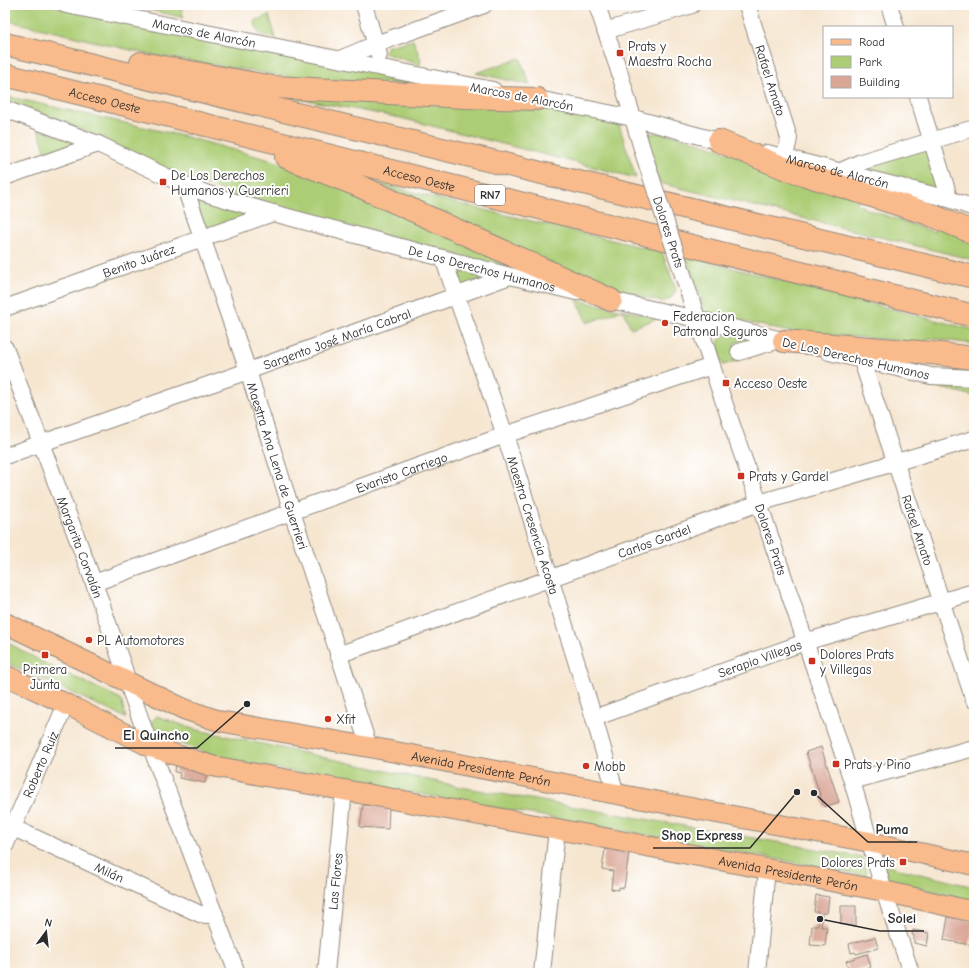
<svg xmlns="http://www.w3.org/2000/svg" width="979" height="978" font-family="'Comic Neue',sans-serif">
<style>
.green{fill:#accd75;stroke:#6c7c50}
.building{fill:#daa797}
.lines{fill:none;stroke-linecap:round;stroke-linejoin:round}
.minor-casing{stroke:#90887e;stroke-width:18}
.major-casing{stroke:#90887e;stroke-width:22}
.highway-casing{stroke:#90887e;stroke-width:24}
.minor{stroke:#fff;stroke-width:16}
.major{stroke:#fabb8c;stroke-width:20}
.highway{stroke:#fabb8c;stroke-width:22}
.minor-bridge-casing{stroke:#90887e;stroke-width:18;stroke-linecap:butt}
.minor-bridge{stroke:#fff;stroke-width:16}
.poi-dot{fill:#c8321e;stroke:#fff;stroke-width:1.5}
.labels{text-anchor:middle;stroke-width:4;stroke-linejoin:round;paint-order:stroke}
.shield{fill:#fff;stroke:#6b6b6b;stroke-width:1}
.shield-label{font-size:12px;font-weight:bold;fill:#2b2b2b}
.street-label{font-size:13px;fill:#2b2b2b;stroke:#fff}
.poi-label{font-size:13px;fill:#2b2b2b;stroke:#fff;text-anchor:start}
.leader{fill:none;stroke:#2b2b2b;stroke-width:1.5}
.callout-dot{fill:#2b2b2b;stroke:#fff;stroke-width:1.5}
.callout-label{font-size:14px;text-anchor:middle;font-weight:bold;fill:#2b2b2b;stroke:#fff;stroke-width:4;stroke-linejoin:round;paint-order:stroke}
</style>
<rect width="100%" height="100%" fill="#fff"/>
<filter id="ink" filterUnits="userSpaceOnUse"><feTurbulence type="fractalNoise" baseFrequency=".025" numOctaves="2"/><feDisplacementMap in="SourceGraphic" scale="8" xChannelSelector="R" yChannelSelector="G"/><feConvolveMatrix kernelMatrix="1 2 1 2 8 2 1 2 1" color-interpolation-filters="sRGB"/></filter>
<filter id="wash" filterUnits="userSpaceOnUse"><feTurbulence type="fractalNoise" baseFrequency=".012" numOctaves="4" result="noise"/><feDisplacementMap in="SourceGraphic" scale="16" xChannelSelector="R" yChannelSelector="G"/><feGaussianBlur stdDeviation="0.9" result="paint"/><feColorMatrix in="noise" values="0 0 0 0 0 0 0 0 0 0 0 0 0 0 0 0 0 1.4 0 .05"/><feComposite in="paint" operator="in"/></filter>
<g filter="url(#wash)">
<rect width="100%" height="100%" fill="#f6e6d0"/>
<g class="green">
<polygon points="5,5 48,5 471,88 296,78 152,55 5,20"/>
<polygon points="146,5 180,5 184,18 146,9"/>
<polygon points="269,15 276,38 259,34 254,21"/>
<polygon points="413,40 421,60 420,65 384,53 386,47"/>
<polygon points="520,58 530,85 476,73"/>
<polygon points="269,93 526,105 600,119 619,125 636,178 401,118"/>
<polygon points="5,96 183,136 292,166 558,281 246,199 190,179 137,156 103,139 49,116 5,101"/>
<polygon points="38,129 79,142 46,154"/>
<polygon points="654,133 666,134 689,139 859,198 857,204 867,209 934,232 935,227 974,241 974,260 660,183 643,137"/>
<polygon points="930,147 942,191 862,168"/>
<polygon points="371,181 447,201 662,252 676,290 671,298 663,302 608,289"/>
<polygon points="187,191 253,214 203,233"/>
<polygon points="685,256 974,330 974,344 927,338 926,343 785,331 704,312 699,292"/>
<polygon points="447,263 498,277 458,291"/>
<polygon points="577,300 659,318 631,328 623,310 587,323"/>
<path d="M727 335H738L753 339 734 343 740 360 723 365C719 355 712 338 727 335Z"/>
<polygon points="930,379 974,383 974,396 925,384"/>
<polygon points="5,641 46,664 121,699 126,718 5,662"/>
<polygon points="157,716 193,729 461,787 862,857 867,876 598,826 219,758 154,733 150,723"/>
<polygon points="883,865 974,887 974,901 887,880"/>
</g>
<g id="blocks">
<g class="building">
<polygon points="821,747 839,802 824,807 806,752"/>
<polygon points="176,762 208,768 205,783 179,778 180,773 175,772"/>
<polygon points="363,805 389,807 388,829 360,827"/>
<polygon points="605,849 629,852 624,888 619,887 619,890 611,889 613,871 602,869"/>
<polygon points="816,895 829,897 827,913 822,913 821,927 827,927 825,946 810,945 812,926 818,926 819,912 814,912"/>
<polygon points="841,906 856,906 856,926 841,924"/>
<polygon points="948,917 974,921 970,945 944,940"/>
<polygon points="913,930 929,933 927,946 914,943 914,935 912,935"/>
<polygon points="875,937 878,948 856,954 855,952 851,953 849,944"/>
<polygon points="867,954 871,967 850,973 846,961"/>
</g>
</g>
</g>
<g filter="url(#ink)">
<use href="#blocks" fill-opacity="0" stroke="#90887e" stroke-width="1"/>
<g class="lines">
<g class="minor-casing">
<g id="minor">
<path id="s1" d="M66 5 493 90"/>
<polyline points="364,5 379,55"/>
<polyline points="597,5 619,71 643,152"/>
<path id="s2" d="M747 5 789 138 785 157"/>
<polyline points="889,5 896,27"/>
<polyline points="605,31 692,5"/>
<polyline points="340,59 376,44 484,5"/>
<polyline points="527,97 569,105 633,118 729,144"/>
<polyline points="918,97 946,187 949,199"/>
<path id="s3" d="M5 109 98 144 184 185 208 194 273 213 510 276 576 292"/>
<path id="s4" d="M767 153 949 199 974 208"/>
<polyline points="841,171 861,162 974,128"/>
<polyline points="5,177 98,144"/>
<path id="s5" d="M184 185 248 371 292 512 369 747"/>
<path id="s6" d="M443 258 505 435 594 718 616 794"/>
<path id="s7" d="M687 287 718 385 759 503 852 781 884 891 911 973"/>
<polyline points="601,298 697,319 794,343"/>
<path id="s8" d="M5 308 273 213"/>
<path id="s9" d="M5 348 94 583 124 669 127 681 144 729 237 973"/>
<polyline points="739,352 779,340"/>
<polyline points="829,352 931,376 974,378"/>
<path id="s10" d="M862 361 974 700"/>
<path id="s11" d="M5 456 248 371 510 276"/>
<path id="s12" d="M94 583 505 435 712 366"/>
<path id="s13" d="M338 655 759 503 974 439"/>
<path id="s14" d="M594 718 805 642 974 592"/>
<polyline points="852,781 974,748"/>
<path id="s15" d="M5 824 200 914 207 915 215 914"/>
<path id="s16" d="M5 846 66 704"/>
<path id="s17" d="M326 973 344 790"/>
<polyline points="542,973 557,829"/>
<polyline points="757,973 767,869"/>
</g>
</g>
<g class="major-casing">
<g id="major">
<path id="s18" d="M5 623 184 709 219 721 369 747 870 842 974 865"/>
<path id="s19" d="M5 675 66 704 151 747 212 766 557 829 767 869 884 891 974 912"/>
</g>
</g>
<g class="highway-casing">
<g id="highway">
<polyline points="5,44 974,277"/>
<polyline points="141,63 273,87 466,97 537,99"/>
<path id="s20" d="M5 75 974 316"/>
<polyline points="719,141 784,168 929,214 974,233"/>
<polyline points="286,157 357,185 611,300"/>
<polyline points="784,341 931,353 974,358"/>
</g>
</g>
<use href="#minor" class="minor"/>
<use href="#major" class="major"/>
<use href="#highway" class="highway"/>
<g class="minor-bridge-casing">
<g id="minor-bridge">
<path id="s21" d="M643 152 687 287"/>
</g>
</g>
<use href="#minor-bridge" class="minor-bridge"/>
</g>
</g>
<g class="poi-dot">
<rect x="616" y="49" width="8" height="8" rx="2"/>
<rect x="159" y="178" width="8" height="8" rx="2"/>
<circle cx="665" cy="323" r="4"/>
<rect x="722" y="379" width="8" height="8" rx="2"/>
<rect x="737" y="472" width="8" height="8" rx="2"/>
<circle cx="89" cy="640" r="4"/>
<rect x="41" y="651" width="8" height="8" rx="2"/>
<rect x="808" y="657" width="8" height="8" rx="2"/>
<circle cx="328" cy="719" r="4"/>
<rect x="832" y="760" width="8" height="8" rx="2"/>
<circle cx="586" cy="766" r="4"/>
<rect x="899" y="858" width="8" height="8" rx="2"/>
</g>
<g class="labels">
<rect class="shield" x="475" y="185" width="30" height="20" rx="3"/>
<g class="shield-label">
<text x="490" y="199">RN7</text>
</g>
<g class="street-label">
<text dy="5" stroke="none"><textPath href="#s1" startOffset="141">Marcos de Alarcón</textPath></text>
<text dy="5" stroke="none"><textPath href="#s2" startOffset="79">Rafael Amato</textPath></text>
<text transform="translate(522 96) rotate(11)" y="5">Marcos de Alarcón</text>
<text dy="5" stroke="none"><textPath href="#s20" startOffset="103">Acceso Oeste</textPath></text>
<text dy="5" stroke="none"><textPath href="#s4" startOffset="73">Marcos de Alarcón</textPath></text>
<text dy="5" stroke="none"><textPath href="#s20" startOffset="427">Acceso Oeste</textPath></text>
<text dy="5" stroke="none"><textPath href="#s21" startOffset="84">Dolores Prats</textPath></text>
<text dy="5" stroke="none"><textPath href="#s8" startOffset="142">Benito Juárez</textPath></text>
<text dy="5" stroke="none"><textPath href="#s3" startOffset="504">De Los Derechos Humanos</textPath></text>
<text dy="5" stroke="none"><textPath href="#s11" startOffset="352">Sargento José María Cabral</textPath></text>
<text transform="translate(856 358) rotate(13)" y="5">De Los Derechos Humanos</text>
<text dy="5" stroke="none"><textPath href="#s5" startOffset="296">Maestra Ana Lena de Guerrieri</textPath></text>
<text dy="5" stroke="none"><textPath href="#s12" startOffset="327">Evaristo Carriego</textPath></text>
<text dy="5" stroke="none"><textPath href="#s6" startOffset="282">Maestra Cresencia Acosta</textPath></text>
<text dy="5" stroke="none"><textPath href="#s10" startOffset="178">Rafael Amato</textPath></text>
<text dy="5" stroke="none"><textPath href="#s7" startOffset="266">Dolores Prats</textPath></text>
<text dy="5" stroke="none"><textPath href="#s13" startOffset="336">Carlos Gardel</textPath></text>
<text dy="5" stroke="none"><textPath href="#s9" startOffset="213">Margarita Corvalán</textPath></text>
<text dy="5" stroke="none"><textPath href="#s14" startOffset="176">Serapio Villegas</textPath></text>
<text dy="5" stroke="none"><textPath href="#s16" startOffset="89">Roberto Ruiz</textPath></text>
<text dy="5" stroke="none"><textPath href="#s18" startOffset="502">Avenida Presidente Perón</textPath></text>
<text dy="5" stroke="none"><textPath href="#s15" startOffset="115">Milán</textPath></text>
<text dy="5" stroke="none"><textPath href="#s19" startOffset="813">Avenida Presidente Perón</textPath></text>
<text dy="5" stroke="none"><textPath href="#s17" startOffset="92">Las Flores</textPath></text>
</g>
<g class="poi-label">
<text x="628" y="51">Prats y<tspan x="628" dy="15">Maestra Rocha</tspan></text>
<text x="171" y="180">De Los Derechos<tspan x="171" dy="15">Humanos y Guerrieri</tspan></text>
<text x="673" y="321">Federacion<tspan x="673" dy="15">Patronal Seguros</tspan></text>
<text x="734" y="388">Acceso Oeste</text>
<text x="749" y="481">Prats y Gardel</text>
<text x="97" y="645">PL Automotores</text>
<text x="820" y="659">Dolores Prats<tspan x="820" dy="15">y Villegas</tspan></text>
<text x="45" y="674" text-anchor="middle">Primera<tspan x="45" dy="15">Junta</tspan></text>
<text x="336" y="724">Xfit</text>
<text x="844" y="769">Prats y Pino</text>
<text x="594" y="771">Mobb</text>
<text x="895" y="867" text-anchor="end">Dolores Prats</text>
</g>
</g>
<path class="leader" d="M247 704L197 748H115M814 793L868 842H917M797 792L750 848H653M820 919L880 931H924"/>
<g class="callout-dot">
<circle cx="247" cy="704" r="4"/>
<circle cx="814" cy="793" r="4"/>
<circle cx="797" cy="792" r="4"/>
<circle cx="820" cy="919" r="4"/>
</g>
<g class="callout-label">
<text x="156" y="740">El Quincho</text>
<text x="892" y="834">Puma</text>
<text x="702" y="840">Shop Express</text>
<text x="902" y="923">Solei</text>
</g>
<rect width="979" height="978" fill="none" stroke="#fff" stroke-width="20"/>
<rect x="823" y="26" width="130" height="72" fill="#ffffff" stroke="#aaaaaa"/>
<rect x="831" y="39" width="20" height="6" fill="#fabb8c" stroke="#aaaaaa"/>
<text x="859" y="46" font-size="12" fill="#2b2b2b">Road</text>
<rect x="831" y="56" width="20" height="12" fill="#accd75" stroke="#aaaaaa"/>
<text x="859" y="66" font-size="12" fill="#2b2b2b">Park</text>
<rect x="831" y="76" width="20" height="12" fill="#daa797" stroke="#aaaaaa"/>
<text x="859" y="86" font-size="12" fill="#2b2b2b">Building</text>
<g transform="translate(46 932) rotate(15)" stroke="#ffffff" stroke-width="3" paint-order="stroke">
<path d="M0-3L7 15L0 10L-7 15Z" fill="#2b2b2b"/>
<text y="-6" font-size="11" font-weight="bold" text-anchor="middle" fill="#2b2b2b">N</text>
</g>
</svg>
